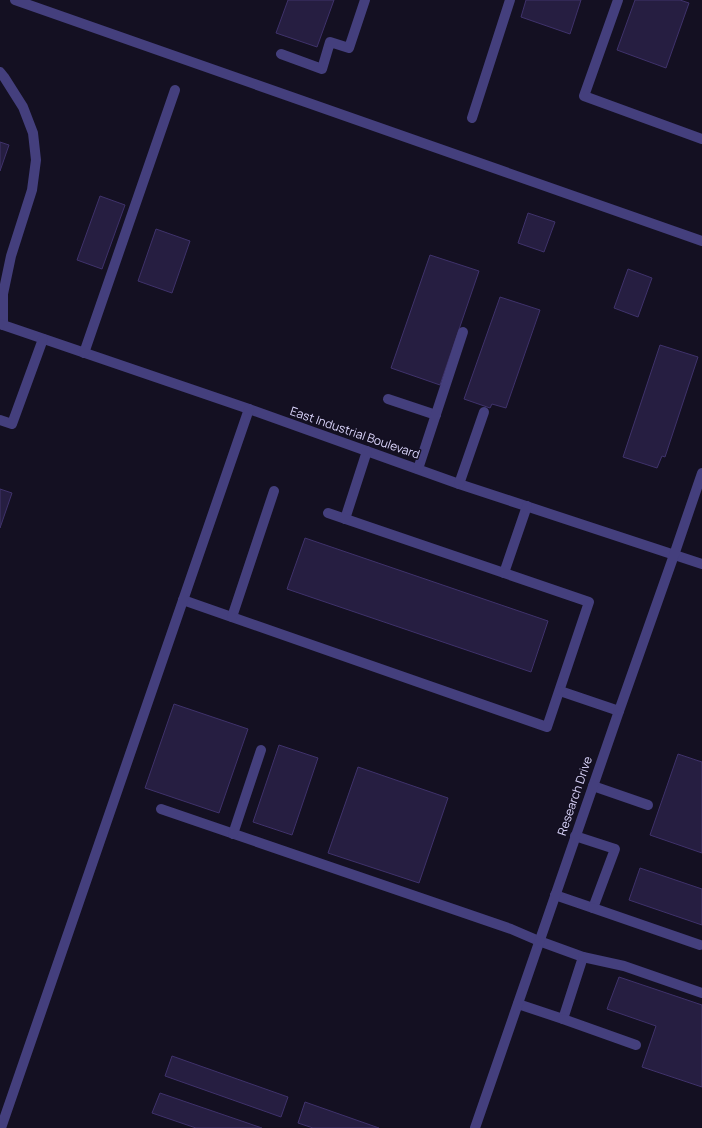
<svg xmlns="http://www.w3.org/2000/svg" width="702" height="1128" font-family="Manrope,sans-serif">
<style>
.building{fill:#261e41;stroke:#3f326b}
.lines{fill:none;stroke-linecap:round;stroke-linejoin:round}
.minor{stroke:#443f7d;stroke-width:10}
.labels{text-anchor:middle;stroke-width:3;stroke-linejoin:round;paint-order:stroke}
.street-label{font-size:12px;fill:#dad4fb;stroke:#141022}
</style>
<rect width="100%" height="100%" fill="#141022"/>
<g class="building">
<polygon points="288,0 334,0 317,47 276,33"/>
<polygon points="526,0 581,0 570,34 521,17"/>
<polygon points="635,0 680,0 689,3 666,68 617,50"/>
<polygon points="0,142 9,145 0,171"/>
<polygon points="100,196 125,205 102,269 77,260"/>
<polygon points="528,213 555,222 544,252 518,243"/>
<polygon points="156,229 190,241 172,293 138,281"/>
<polygon points="430,255 479,271 440,385 391,368"/>
<polygon points="628,269 652,278 638,317 614,308"/>
<polygon points="500,297 540,310 506,408 492,404 490,408 464,399"/>
<polygon points="660,345 698,357 665,457 662,456 657,468 623,457"/>
<polygon points="0,489 12,493 0,528"/>
<polygon points="305,538 548,621 531,672 287,589"/>
<polygon points="174,704 248,729 219,813 145,788"/>
<polygon points="279,745 318,758 292,835 253,822"/>
<polygon points="678,754 702,762 702,853 650,835"/>
<polygon points="358,767 448,798 419,883 328,853"/>
<polygon points="640,868 702,889 702,925 629,900"/>
<polygon points="619,977 702,1005 702,1087 642,1067 656,1026 607,1009"/>
<polygon points="172,1056 288,1097 281,1117 165,1076"/>
<polygon points="160,1093 262,1128 196,1128 152,1113"/>
<polygon points="305,1102 379,1128 313,1128 298,1123"/>
</g>
<g class="lines">
<g class="minor">
<polyline points="15,0 702,241"/>
<polyline points="618,0 584,96 702,139"/>
<polyline points="281,54 322,69 330,42 349,48 365,0"/>
<polyline points="0,72 4,77 23,107 33,133 36,160 32,190 11,256 3,294 3,325"/>
<polyline points="472,118 510,0"/>
<polyline points="0,324 249,409 459,484 702,564"/>
<polyline points="84,353 175,90"/>
<polyline points="388,399 436,415"/>
<polyline points="0,420 12,424 43,339"/>
<polyline points="418,469 463,332"/>
<polyline points="459,484 484,412"/>
<polyline points="345,519 367,451"/>
<polyline points="504,573 527,506"/>
<polyline points="183,600 547,727 589,602 328,513"/>
<polyline points="232,617 274,491"/>
<polyline points="560,691 619,711"/>
<polyline points="593,786 648,805"/>
<polyline points="161,809 511,929 539,941 583,957 563,1019 518,1004"/>
<polyline points="233,834 261,750"/>
<polyline points="555,895 593,908 615,849 575,836"/>
<polyline points="593,908 700,945"/>
<polyline points="583,957 624,966 702,993"/>
<polyline points="563,1019 636,1045"/>
<polyline points="1,1128 249,409"/>
<polyline points="475,1128 619,711 674,555 702,473"/>
</g>
</g>
<g class="labels">
<g class="street-label">
<text transform="translate(355 433) rotate(19)" y="4">East Industrial Boulevard</text>
<text transform="translate(575 796) rotate(-71)" y="4">Research Drive</text>
</g>
</g>
</svg>
